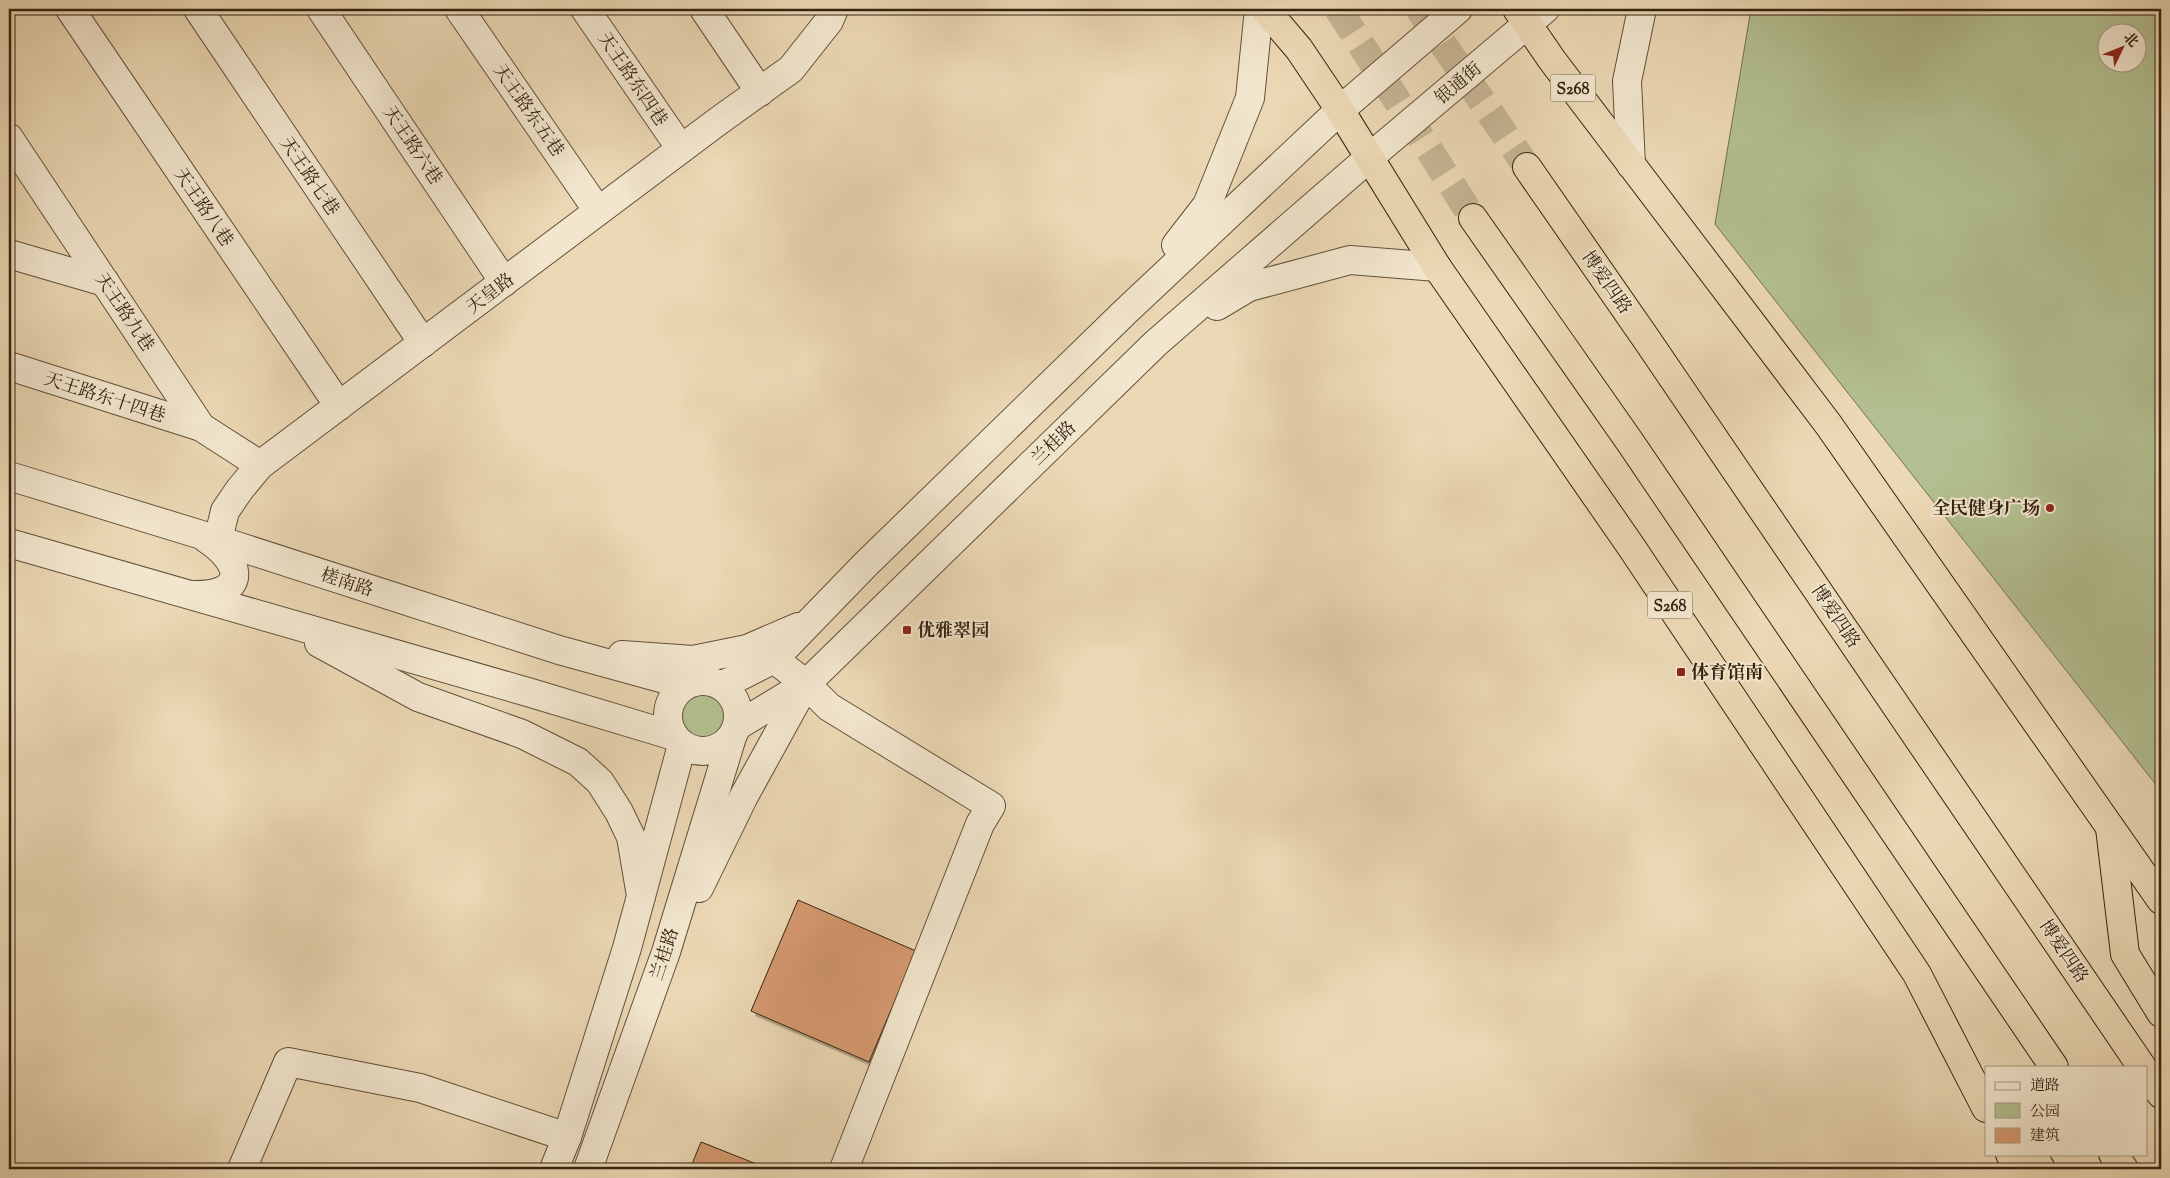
<svg xmlns="http://www.w3.org/2000/svg" width="2170" height="1178" font-family="'Sorts Mill Goudy','Noto Serif SC',serif">
<style>
.green{fill:#b3bf90;stroke:#747150;fill-rule:evenodd}
.building{fill:#d69970;stroke:#342310;filter:url(#shadow)}
.lines{fill:none;stroke-linecap:round;stroke-linejoin:round}
.trunk-tunnel{stroke:#c6b493;stroke-width:28;stroke-dasharray:28 14;stroke-linecap:butt}
.minor-casing{stroke:#625039;stroke-width:30}
.tertiary-casing{stroke:#625039;stroke-width:30}
.trunk-casing{stroke:#342310;stroke-width:30}
.minor{stroke:#f2e6ce;stroke-width:28}
.tertiary{stroke:#f2e6ce;stroke-width:28}
.trunk{stroke:#ebd8b4;stroke-width:28}
.poi-dot{fill:#8f2418;stroke:#f2e6ce;stroke-width:2}
.labels{text-anchor:middle;stroke-width:4;stroke-linejoin:round;paint-order:stroke}
.shield{fill:#f2e6ce;stroke:#6d5e49;stroke-width:1}
.shield-label{font-size:16px;font-weight:bold;fill:#342310}
.street-label{font-size:18px;fill:#342310;stroke:#f2e6ce}
.poi-label{font-size:18px;font-weight:bold;fill:#342310;stroke:#f2e6ce;text-anchor:start}
</style>
<defs>
<filter id="shadow"><feDropShadow dx="4.5" dy="4.5" stdDeviation="0" flood-color="#0004"/></filter>
</defs>
<rect width="100%" height="100%" fill="#ebd8b4"/>
<filter id="stains"><feTurbulence type="fractalNoise" baseFrequency=".004" numOctaves="4"/><feColorMatrix values="0 0 0 0 .2 0 0 0 0 .09 0 0 0 0 .02 0 0 0 .5 -.17"/></filter>
<radialGradient id="worn" r=".72"><stop offset=".6" stop-color="#630" stop-opacity="0"/><stop offset="1" stop-color="#630" stop-opacity=".3"/></radialGradient>
<g class="green">
<path d="M1751 9H2161V791L1715 224ZM2108 32H2138V62H2108Z"/>
<circle cx="702" cy="717" r="27"/>
</g>
<g class="building">
<polygon points="798,900 916,951 869,1062 751,1011"/>
<polygon points="701,1142 769,1169 690,1169"/>
</g>
<g class="lines">
<g class="trunk-tunnel">
<polyline points="1338,9 1473,218"/>
<polyline points="1419,9 1527,167"/>
</g>
<g class="minor-casing">
<g id="minor">
<polyline points="70,9 339,406"/>
<polyline points="198,9 423,343"/>
<polyline points="321,9 504,282"/>
<polyline points="459,9 598,211"/>
<polyline points="585,9 681,149"/>
<polyline points="704,9 760,92"/>
<polyline points="9,138 201,427 260,465"/>
<polyline points="9,254 105,282"/>
<polyline points="9,366 201,427"/>
<polyline points="218,540 225,511 240,489 260,465 717,122 791,69 829,21 834,9"/>
<polyline points="774,659 806,684 829,707 991,806 980,824 844,1169"/>
<polyline points="242,1169 288,1062 420,1088 567,1137"/>
</g>
</g>
<g class="tertiary-casing">
<g id="tertiary">
<polyline points="1631,165 1627,81 1642,9"/>
<polyline points="1176,245 1207,205 1250,98 1259,9"/>
<polyline points="1217,306 1249,287 1350,260 1437,267"/>
<polyline points="9,476 218,540 559,650 686,685"/>
<polyline points="9,543 531,693 674,736"/>
<path d="M193 595C245 596 246 565 207 539"/>
<polyline points="319,643 418,697 522,734 578,762 600,782 619,812 631,837 641,896"/>
<polyline points="622,655 693,660 747,649 798,627"/>
<circle cx="703" cy="716" r="35"/>
<polyline points="721,686 774,659 865,565 1125,312 1340,110 1458,9"/>
<polyline points="737,726 806,684 1156,343 1370,157 1545,9"/>
<polyline points="699,888 744,796 804,687"/>
<polyline points="554,1169 567,1137 627,948 682,745"/>
<polyline points="588,1169 666,952 732,737"/>
</g>
</g>
<g class="trunk-casing">
<g id="trunk">
<polyline points="1265,9 1299,49 1340,110 1437,267 1630,545 1917,974 1986,1108"/>
<polyline points="1517,9 1552,60 1828,424 2161,900"/>
<polyline points="1527,167 1647,340 2142,1067"/>
<polyline points="1473,218 1630,442 2054,1067"/>
<polyline points="2110,828 2125,954 2161,1013"/>
<polyline points="2146,1072 2161,1094"/>
<polyline points="2010,1154 2018,1169"/>
<polyline points="2032,1154 2041,1169"/>
<polyline points="2113,1154 2124,1169"/>
</g>
</g>
<use href="#minor" class="minor"/>
<use href="#tertiary" class="tertiary"/>
<use href="#trunk" class="trunk"/>
</g>
<g class="poi-dot">
<circle cx="2050" cy="508" r="5"/>
<rect x="902" y="625" width="10" height="10" rx="2.5"/>
<rect x="1676" y="667" width="10" height="10" rx="2.5"/>
</g>
<g class="labels">
<g class="shield">
<rect x="1550.5" y="74.5" width="45" height="27" rx="4"/>
<rect x="1647.5" y="591.5" width="45" height="27" rx="4"/>
</g>
<g class="shield-label">
<text x="1573" y="94">S268</text>
<text x="1670" y="611">S268</text>
</g>
<g class="street-label">
<text transform="translate(633 79) rotate(56)" y="6">天王路东四巷</text>
<text transform="translate(1458 83) rotate(-40)" y="6">银通街</text>
<text transform="translate(529 110) rotate(55)" y="6">天王路东五巷</text>
<text transform="translate(413 145) rotate(56)" y="6">天王路六巷</text>
<text transform="translate(310 176) rotate(56)" y="6">天王路七巷</text>
<text transform="translate(204 207) rotate(56)" y="6">天王路八巷</text>
<text transform="translate(1607 282) rotate(55)" y="6">博爱四路</text>
<text transform="translate(490 293) rotate(-37)" y="6">天皇路</text>
<text transform="translate(125 312) rotate(56)" y="6">天王路九巷</text>
<text transform="translate(105 397) rotate(18)" y="6">天王路东十四巷</text>
<text transform="translate(1053 443) rotate(-44)" y="6">兰桂路</text>
<text transform="translate(347 582) rotate(18)" y="6">槎南路</text>
<text transform="translate(1836 616) rotate(56)" y="6">博爱四路</text>
<text transform="translate(2064 951) rotate(56)" y="6">博爱四路</text>
<text transform="translate(664 954) rotate(-72)" y="6">兰桂路</text>
</g>
<g class="poi-label">
<text x="2040" y="514" text-anchor="end">全民健身广场</text>
<text x="917" y="636">优雅翠园</text>
<text x="1691" y="678">体育馆南</text>
</g>
</g>
<rect width="2170" height="1178" fill="none" stroke="#ebd8b4" stroke-width="30"/>
<rect x="10" y="10" width="2150" height="1158" fill="none" stroke="#342310" stroke-width="2.5"/>
<rect x="15" y="15" width="2140" height="1148" fill="none" stroke="#342310"/>
<rect x="1985" y="1066" width="162" height="90" fill="#f2e6ce" stroke="#a69882"/>
<rect x="1995" y="1082" width="25" height="8" fill="#f2e6ce" stroke="#a69882"/>
<text x="2030" y="1090" font-size="15" fill="#342310">道路</text>
<rect x="1995" y="1103" width="25" height="15" fill="#b3bf90" stroke="#a69882"/>
<text x="2030" y="1116" font-size="15" fill="#342310">公园</text>
<rect x="1995" y="1128" width="25" height="15" fill="#d69970" stroke="#a69882"/>
<text x="2030" y="1140" font-size="15" fill="#342310">建筑</text>
<g transform="translate(2122 48) rotate(47)"><circle r="24" fill="#f2e6ce" stroke="#a69882"/>
<path d="M0-4L9 19L0 12L-9 19Z" fill="#8f2418"/>
<text y="-8" font-size="14" font-weight="bold" text-anchor="middle" fill="#342310">北</text>
</g>
<rect width="100%" height="100%" filter="url(#stains)"/>
<rect width="100%" height="100%" fill="url(#worn)"/>
</svg>
